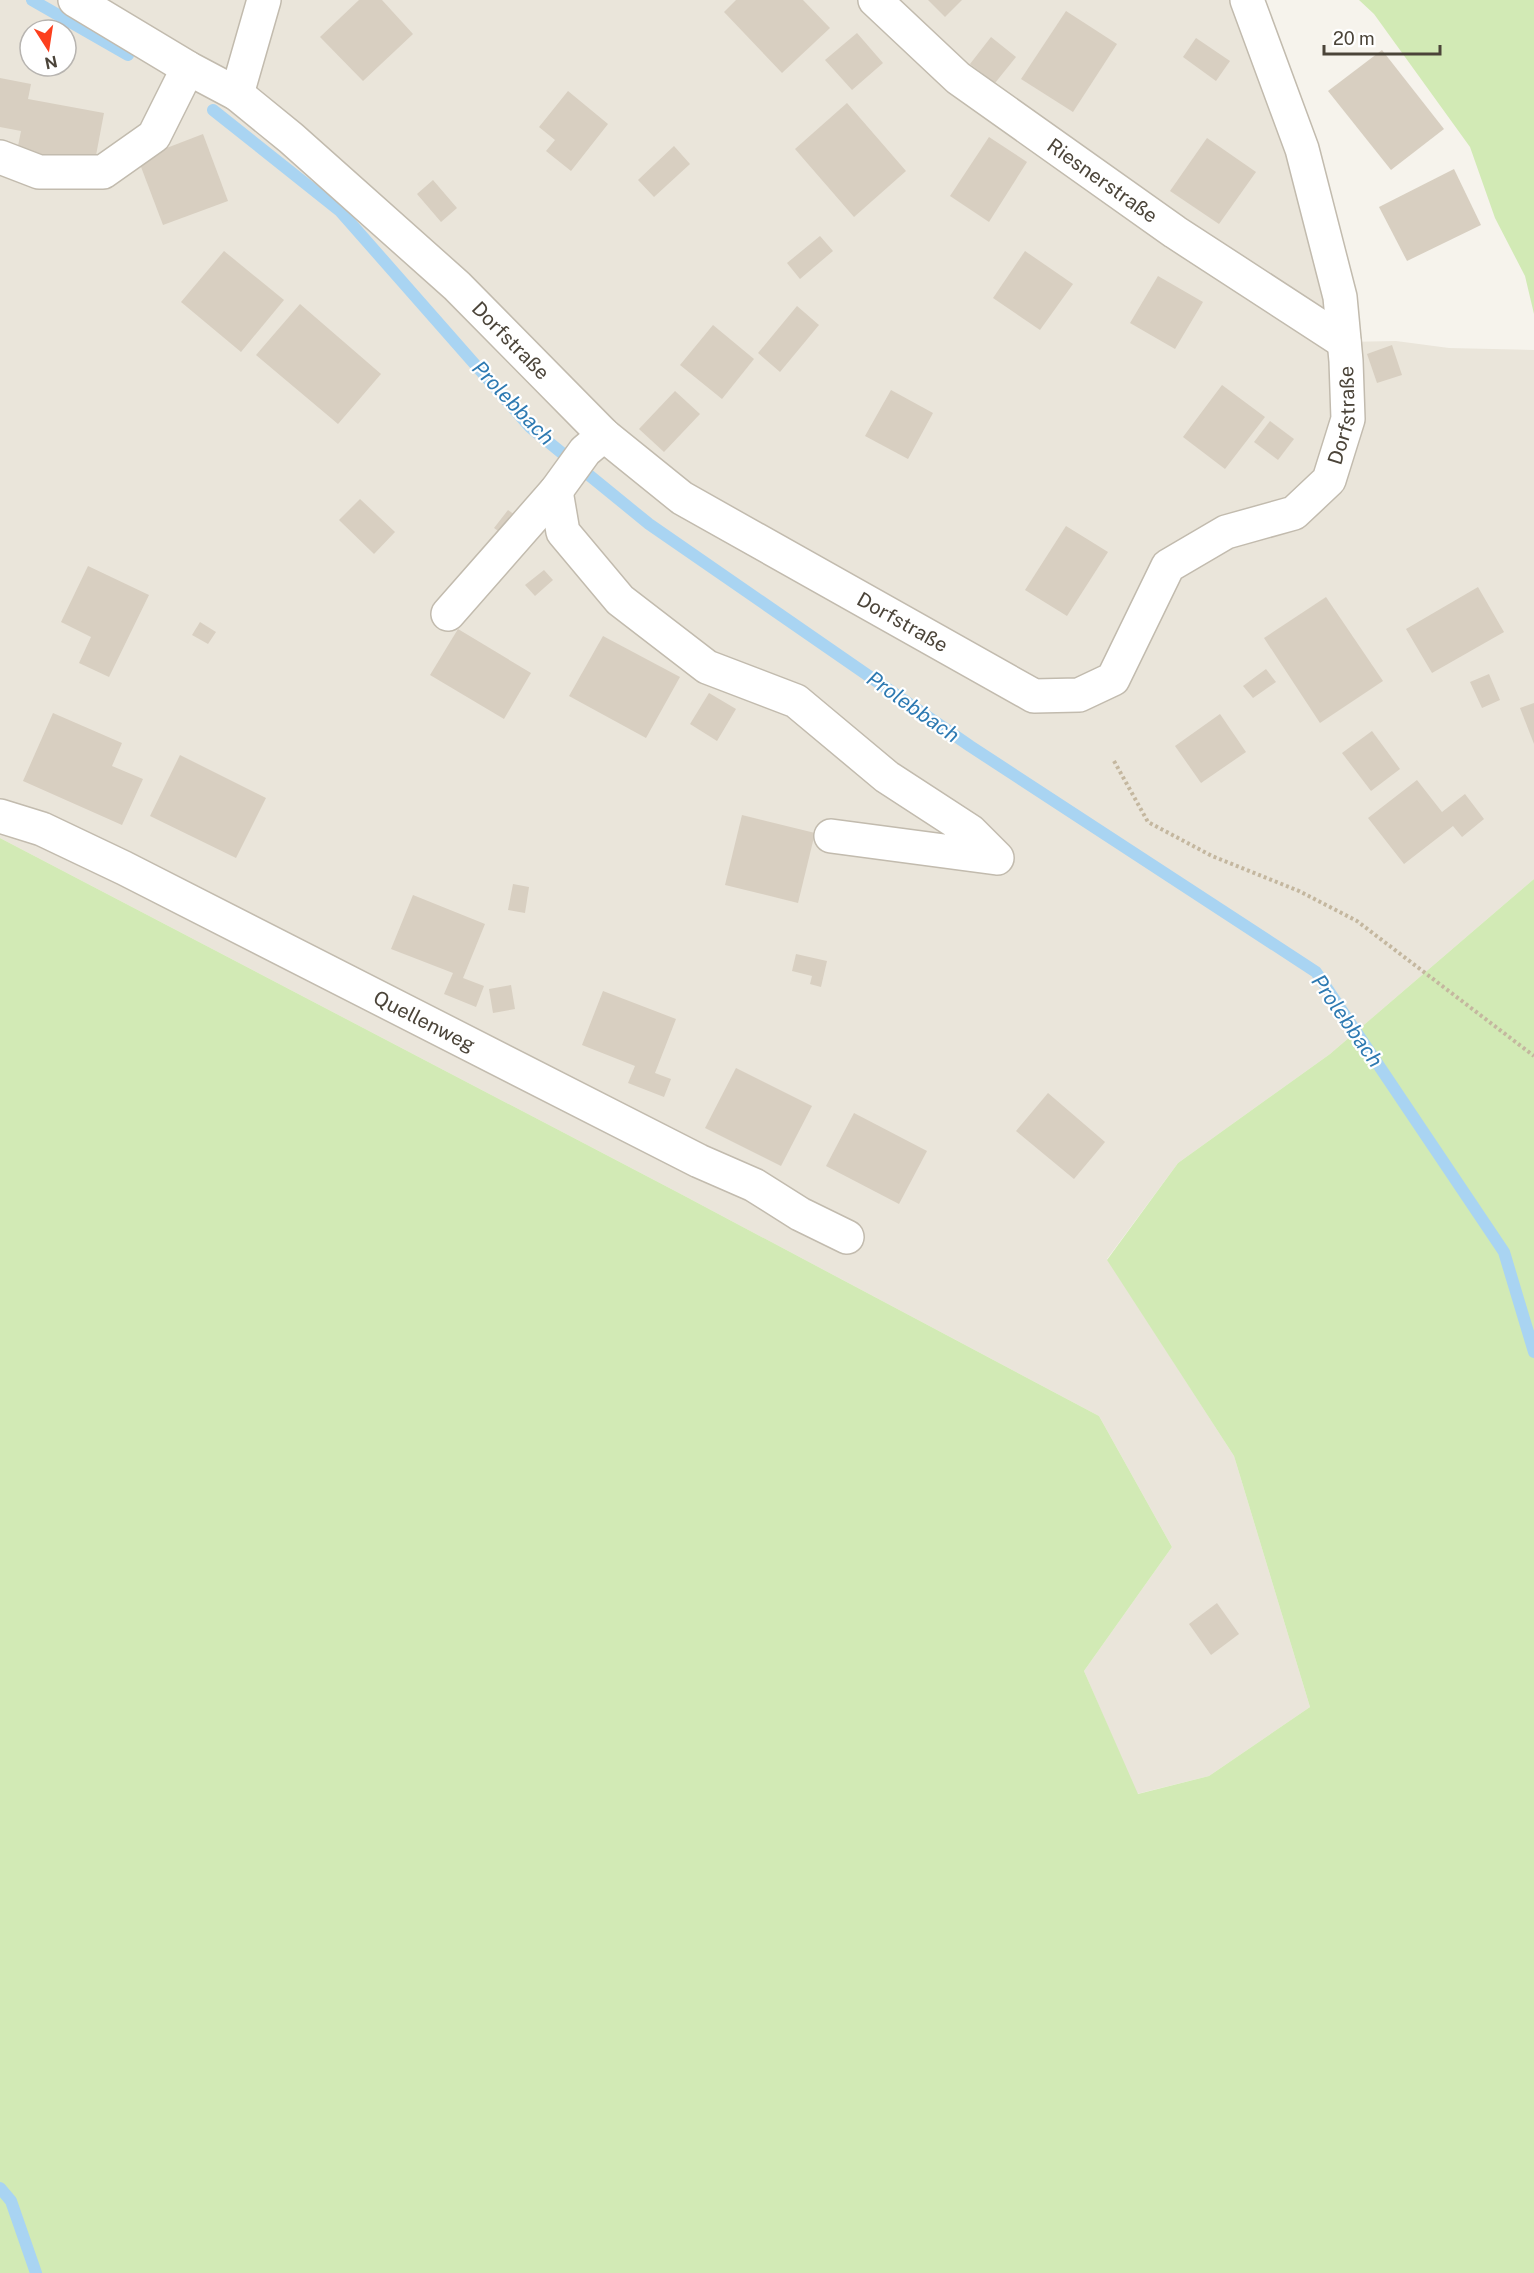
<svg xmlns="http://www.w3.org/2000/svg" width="1534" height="2273" font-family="'Public Sans',sans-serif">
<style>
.residential{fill:#eae5da;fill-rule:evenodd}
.green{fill:#d2eab5}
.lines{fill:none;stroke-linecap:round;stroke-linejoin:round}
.stream{stroke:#a9d4f2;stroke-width:12}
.building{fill:#d8cfc1}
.street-casing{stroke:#c2bbae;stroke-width:36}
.path{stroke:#c4b79f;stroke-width:4;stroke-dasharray:3 3;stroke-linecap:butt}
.street{stroke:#fff;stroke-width:33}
.labels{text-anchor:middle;stroke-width:4.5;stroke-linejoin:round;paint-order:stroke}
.street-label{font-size:20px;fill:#4b4439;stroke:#fff}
.water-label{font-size:21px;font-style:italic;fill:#2e7ab2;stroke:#fff}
</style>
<rect width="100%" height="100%" fill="#f6f3ec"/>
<path class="residential" d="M0 0H1247L1344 342 1396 341 1449 348 1534 350V879L1330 1054 1178 1163 1107 1259 1234 1456 1310 1707 1209 1776 1137 1794 1084 1671 1172 1547 1099 1416 679 1193 0 838ZM30 30H66V66H30Z"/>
<g class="green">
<polygon points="1359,0 1534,0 1534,314 1525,276 1495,218 1470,147 1374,14"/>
<polygon points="0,838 679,1193 1099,1416 1172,1547 1084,1671 1138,1794 1209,1776 1310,1707 1234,1456 1107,1260 1178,1163 1330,1054 1534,879 1534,2273 0,2273"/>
</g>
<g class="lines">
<g class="stream">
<polyline points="32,0 128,55"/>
<polyline points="213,110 340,211 530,427 649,524 970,746 1316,972 1504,1252 1534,1352"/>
<polyline points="0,2188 11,2201 36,2273"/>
</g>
</g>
<g class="building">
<polygon points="359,0 382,0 413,34 363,81 320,37"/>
<polygon points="736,0 803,0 830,28 782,73 724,12"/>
<polygon points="928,0 962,0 945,17"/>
<polygon points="1066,11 1117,44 1073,112 1021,79"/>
<polygon points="857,33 883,63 852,90 825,60"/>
<polygon points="991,37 1016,57 995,83 970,64"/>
<polygon points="1196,38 1230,61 1216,81 1183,57"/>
<polygon points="1382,50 1444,129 1391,170 1328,91"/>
<polygon points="0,78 31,84 28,99 104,113 94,166 17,151 21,131 0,127"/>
<polygon points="568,91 608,124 571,171 546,151 555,140 539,127"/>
<polygon points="847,103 906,171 854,217 795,149"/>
<polygon points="203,134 228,201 163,225 138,159"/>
<polygon points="989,137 1027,162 989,222 950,196"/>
<polygon points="1207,138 1256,172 1219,224 1170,191"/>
<polygon points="674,146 690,164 654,197 638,180"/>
<polygon points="1454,169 1481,225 1407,261 1379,207"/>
<polygon points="433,180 457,208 441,222 417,194"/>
<polygon points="820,236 833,251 800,279 787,263"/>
<polygon points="224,251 284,300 241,352 181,302"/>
<polygon points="1025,251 1073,284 1040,330 993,298"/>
<polygon points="1158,276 1203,302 1175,349 1130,323"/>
<polygon points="300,304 381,374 338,424 256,355"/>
<polygon points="797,306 819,325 780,372 758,353"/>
<polygon points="713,325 754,359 722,399 680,365"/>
<polygon points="1392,345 1402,375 1377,383 1367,354"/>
<polygon points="1222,385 1265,417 1225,469 1183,437"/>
<polygon points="891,390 933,413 908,459 865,436"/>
<polygon points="675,391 700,414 664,452 639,429"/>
<polygon points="1270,421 1294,439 1278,460 1254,442"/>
<polygon points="360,499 395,532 374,554 339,520"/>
<polygon points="508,510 522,520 508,538 494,528"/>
<polygon points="1066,526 1108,552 1067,616 1025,590"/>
<polygon points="88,566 149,595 109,677 79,663 91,637 61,622"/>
<polygon points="544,570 553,580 535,596 525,585"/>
<polygon points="1478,587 1504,632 1432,673 1406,629"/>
<polygon points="1326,597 1383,681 1320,723 1264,638"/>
<polygon points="200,622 216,632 208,644 192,635"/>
<polygon points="458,629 531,673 504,719 430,675"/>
<polygon points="603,636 680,677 646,738 569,696"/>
<polygon points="1266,669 1276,682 1253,698 1243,686"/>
<polygon points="1489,674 1500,700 1482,708 1470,682"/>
<polygon points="709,693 736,709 717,741 690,724"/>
<polygon points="1534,703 1534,744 1520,708"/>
<polygon points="53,713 122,743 112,766 143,779 122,825 23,781"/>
<polygon points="1220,714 1246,752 1201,783 1175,746"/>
<polygon points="1372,731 1400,769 1371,791 1342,753"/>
<polygon points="180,755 266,798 236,858 150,816"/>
<polygon points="1417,780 1442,812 1465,794 1484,819 1462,837 1453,826 1404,864 1368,818"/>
<polygon points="742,815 815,833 798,903 725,885"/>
<polygon points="513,884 529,887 525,913 508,910"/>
<polygon points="413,895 485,924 463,978 484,986 476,1007 444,994 453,973 391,949"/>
<polygon points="796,954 827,961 821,987 810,984 812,976 792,971"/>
<polygon points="511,985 515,1009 493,1013 489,989"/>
<polygon points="603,991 676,1019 655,1073 671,1079 664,1097 628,1083 635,1066 582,1045"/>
<polygon points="736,1068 812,1106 781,1166 705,1128"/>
<polygon points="1048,1093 1105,1142 1074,1179 1016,1131"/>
<polygon points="854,1113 927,1151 899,1204 826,1166"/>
<polygon points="1217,1603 1239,1634 1211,1655 1189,1624"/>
</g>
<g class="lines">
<g class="street-casing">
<g id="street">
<path id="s1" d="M75 0 188 68 237 94 291 138 457 286 604 435 682 498 1034 696 1079 695 1113 679 1168 566 1226 532 1294 513 1329 480 1348 419 1346 361 1340 297 1302 149 1247 0"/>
<path id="s2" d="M875 0 958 78 1175 232 1344 342"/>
<polyline points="237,94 264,0"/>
<polyline points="0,157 39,172 103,172 154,136 188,68"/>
<polyline points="556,491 563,532 620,600 707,667 796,701 887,777 970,831 997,858 831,836"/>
<polyline points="448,614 556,491 585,451 604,435"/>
<path id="s3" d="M0 816 42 829 124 868 699 1161 754 1185 800 1214 847 1237"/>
</g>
</g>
<polyline class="path" points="1114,761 1148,822 1212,856 1299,891 1357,921 1534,1056"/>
<use href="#street" class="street"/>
</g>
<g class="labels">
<g class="street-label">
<text dy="7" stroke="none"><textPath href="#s2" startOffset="291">Riesnerstraße</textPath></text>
<text dy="7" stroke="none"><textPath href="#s1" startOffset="556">Dorfstraße</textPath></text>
<text dy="7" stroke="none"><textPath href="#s1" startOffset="1654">Dorfstraße</textPath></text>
<text dy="7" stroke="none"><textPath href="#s1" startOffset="1042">Dorfstraße</textPath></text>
<text dy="7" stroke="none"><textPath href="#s3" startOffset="472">Quellenweg</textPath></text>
</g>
<g class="water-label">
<text transform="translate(513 403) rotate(46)" y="7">Prolebbach</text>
<text transform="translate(913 707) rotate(35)" y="7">Prolebbach</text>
<text transform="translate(1347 1021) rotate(55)" y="7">Prolebbach</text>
</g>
</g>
<g transform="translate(48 48) rotate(168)"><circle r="28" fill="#ffffff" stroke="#b7b4b0" stroke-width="1.5"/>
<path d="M0-4.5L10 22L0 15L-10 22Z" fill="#fc3f1d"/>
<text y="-9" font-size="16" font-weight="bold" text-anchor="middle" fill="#4b4439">N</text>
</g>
<path d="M1324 45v9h116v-9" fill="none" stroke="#4b4439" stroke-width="3"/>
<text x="1333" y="45" font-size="18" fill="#4b4439" stroke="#ffffff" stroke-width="4.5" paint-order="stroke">20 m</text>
</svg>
